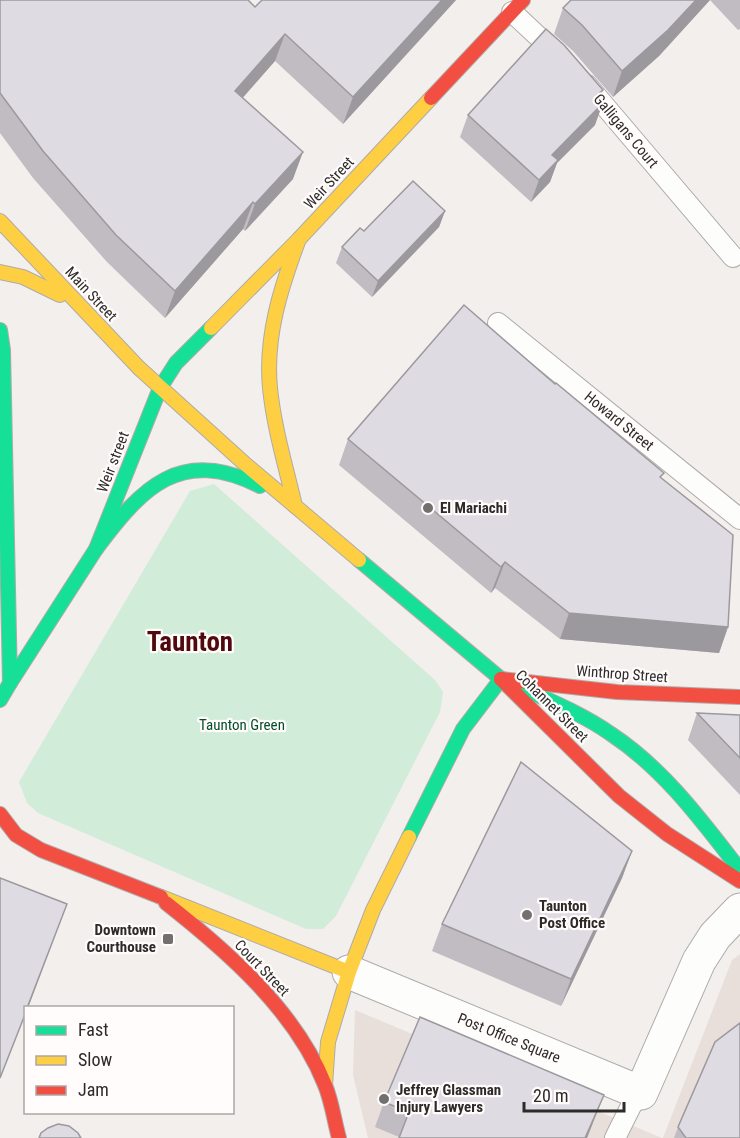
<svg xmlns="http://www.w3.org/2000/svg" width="740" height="1138" font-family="'Roboto Condensed',sans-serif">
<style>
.built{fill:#e8dfdb}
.green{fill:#d1ecd8}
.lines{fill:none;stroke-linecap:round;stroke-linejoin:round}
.lane-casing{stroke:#aeabaa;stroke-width:22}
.street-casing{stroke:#aeabaa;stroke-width:35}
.fast-casing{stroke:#aeabaa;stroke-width:16}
.slow-casing{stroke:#aeabaa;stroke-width:16}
.jam-casing{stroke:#aeabaa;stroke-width:16}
.lane{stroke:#fdfdfc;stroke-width:20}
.street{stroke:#fdfdfc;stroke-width:33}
.fast{stroke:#16e098;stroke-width:14}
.slow{stroke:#ffcf43;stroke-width:14}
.jam{stroke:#f24e42;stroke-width:14}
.wall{fill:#c0bcc2}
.shaded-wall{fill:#9c999e}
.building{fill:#dfdbe2;stroke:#9c999e;stroke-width:1.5}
.poi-dot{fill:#72706e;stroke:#fffcfb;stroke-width:2}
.labels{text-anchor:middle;stroke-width:4.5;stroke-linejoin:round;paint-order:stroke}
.street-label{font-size:15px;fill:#2d2b2a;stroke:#fffcfb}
.poi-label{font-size:15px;font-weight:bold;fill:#2d2b2a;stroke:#fffcfb;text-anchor:start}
.park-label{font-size:15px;fill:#034f2a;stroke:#fffcfb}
.town-label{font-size:27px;font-weight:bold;fill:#500a0d;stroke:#fffcfb}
</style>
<rect width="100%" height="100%" fill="#f3efed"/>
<g class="built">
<polygon points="740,954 740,1138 663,1138 732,960"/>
<polygon points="355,1010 662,1138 368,1138 353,1075"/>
</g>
<polygon class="green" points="214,484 435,680 443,692 440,712 336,916 323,929 306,929 38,813 27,803 19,782 190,491"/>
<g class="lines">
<g class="lane-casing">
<g id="lane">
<polyline points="512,12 558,55"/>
<polyline points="587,85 733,257"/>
<polyline points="498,323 740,519"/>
<polyline points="615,1138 631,1106 641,1093"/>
</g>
</g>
<g class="street-casing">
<polyline id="street" points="349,972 641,1093 699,961 715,936 740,910"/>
</g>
<g class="fast-casing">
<g id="fast">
<polyline points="0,330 3,350 10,683 0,700"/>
<path d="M96 549C142 487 181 446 260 486"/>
<polyline points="359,560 501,679"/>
<polyline points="10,683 96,549 160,388 176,363 211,328"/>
<path d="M522 688C553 702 584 715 611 734 664 769 702 821 740 870"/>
<polyline points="409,837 463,729 501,679"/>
</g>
</g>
<g class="slow-casing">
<g id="slow">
<polyline points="0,221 139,368 244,463 359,560"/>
<polyline points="0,272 23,277 60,295"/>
<polyline points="211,328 299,239 431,98"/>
<path d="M295 506C286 467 274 428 270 388 265 336 281 287 299 239"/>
<polyline points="161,897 349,972 373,910 409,837"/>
<polyline points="325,1085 328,1042 349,972"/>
</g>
</g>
<g class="jam-casing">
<g id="jam">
<polyline points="431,98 523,0"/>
<polyline points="501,679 619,796 667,834 740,881"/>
<polyline points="501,679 617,692 740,697"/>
<polyline points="0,814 16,835 41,850 161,897"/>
<path d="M166 903C227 951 296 1011 325 1085 332 1102 334 1120 339 1138"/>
</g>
</g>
<use href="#lane" class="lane"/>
<use href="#street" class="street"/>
<use href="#fast" class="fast"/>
<use href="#slow" class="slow"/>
<use href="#jam" class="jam"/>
</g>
<g class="wall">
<polygon points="0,0 255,7 456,0 343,124 275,61 242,98 293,179 245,231 243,229 165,318 107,262 33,178 0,133"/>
<polygon points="571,0 740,0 740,29 738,30 710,0 659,56 613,97 573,51 554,34 563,8"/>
<polygon points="600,99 595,125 557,163 550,182 531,202 460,137 468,115"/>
<polygon points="445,211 439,227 372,297 336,263 342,247 364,231"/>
<polygon points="348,439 662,478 728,627 719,653 560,639 495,588 491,593 339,465"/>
<polygon points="697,713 740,715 740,795 688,740"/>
<polygon points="632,851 622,878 561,1006 432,951 442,924"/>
<polygon points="384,1102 594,1119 587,1138 399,1138 399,1137 375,1127"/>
<polygon points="678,1127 740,1138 674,1138"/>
</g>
<g class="shaded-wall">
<polygon points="442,0 456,0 343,124 353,97"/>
<polygon points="696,0 710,0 659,56 613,97 622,71"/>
<polygon points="285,34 275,61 225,118 235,91"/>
<polygon points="603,90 595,111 603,103 595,125 557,163 550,182 531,202 539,180 552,155 596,96"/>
<polygon points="303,152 293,179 245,231 255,204"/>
<polygon points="253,202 243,229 165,318 175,291"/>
<polygon points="445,211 439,227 372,297 378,281"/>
<polygon points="505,562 495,588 491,593 501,567"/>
<polygon points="569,613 728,627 719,653 560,639"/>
<polygon points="632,851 622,878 561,1006 571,979"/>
<polygon points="67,904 28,1008 27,1008"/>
<polygon points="604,1095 587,1138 585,1138"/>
</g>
<g class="building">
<polygon points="0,0 248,0 255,7 262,0 442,0 353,97 285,34 235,91 303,152 255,204 253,202 175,291 116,235 43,151 0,93"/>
<polygon points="571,0 696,0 668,30 622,71 582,25 563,8"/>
<polygon points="546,29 564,45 603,90 596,96 603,103 552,155 558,160 539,180 468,115"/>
<polygon points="413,181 445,211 378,281 342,247 360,228 364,231"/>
<polygon points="464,305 555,384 556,383 664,473 660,477 733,535 728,627 569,613 505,562 501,567 348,439"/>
<polygon points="697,713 740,715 740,758"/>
<polygon points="521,762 632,851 571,979 442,924"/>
<polygon points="0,878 67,904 27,1008 26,1008 26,1012 0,1078"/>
<polygon points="420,1017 604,1095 585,1138 399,1138 409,1112 384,1102"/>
<polygon points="740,1023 740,1138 686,1138 678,1127 715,1042"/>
<polygon points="58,1124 69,1126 78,1133 81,1138 39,1138 41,1133 48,1128"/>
</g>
<g class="poi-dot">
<circle cx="428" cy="508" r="6"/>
<circle cx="527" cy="915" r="6"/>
<rect x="162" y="933" width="12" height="12" rx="3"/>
<circle cx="384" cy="1099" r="6"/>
</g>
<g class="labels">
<g class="street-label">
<text transform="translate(626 131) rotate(50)" y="5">Galligans Court</text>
<text transform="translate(329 183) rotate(-47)" y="5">Weir Street</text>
<text transform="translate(91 294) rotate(47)" y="5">Main Street</text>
<text transform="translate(619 421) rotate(39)" y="5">Howard Street</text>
<text transform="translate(113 462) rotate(-69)" y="5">Weir street</text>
<text transform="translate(622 674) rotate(4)" y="5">Winthrop Street</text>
<text transform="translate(552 706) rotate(45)" y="5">Cohannet Street</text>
<text transform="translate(262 968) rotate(46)" y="5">Court Street</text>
<text transform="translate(509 1038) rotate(22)" y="5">Post Office Square</text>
</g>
<g class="poi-label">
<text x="440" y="513">El Mariachi</text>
<text x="539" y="911">Taunton<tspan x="539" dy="17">Post Office</tspan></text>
<text x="156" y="935" text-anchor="end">Downtown<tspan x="156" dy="17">Courthouse</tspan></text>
<text x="396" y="1095">Jeffrey Glassman<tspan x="396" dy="17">Injury Lawyers</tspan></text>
</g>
<g class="park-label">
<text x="242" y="730">Taunton Green</text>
</g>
<g class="town-label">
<text x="190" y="651">Taunton</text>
</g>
</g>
<rect x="24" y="1006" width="210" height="108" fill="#fffcfb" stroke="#aba8a7" stroke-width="1.5"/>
<rect x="36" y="1026" width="30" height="9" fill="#16e098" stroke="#aba8a7" stroke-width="1.5"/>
<text x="78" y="1036" font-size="18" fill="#2d2b2a">Fast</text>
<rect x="36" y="1056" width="30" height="9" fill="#ffcf43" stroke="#aba8a7" stroke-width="1.5"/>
<text x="78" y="1066" font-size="18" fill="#2d2b2a">Slow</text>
<rect x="36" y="1086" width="30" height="9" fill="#f24e42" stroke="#aba8a7" stroke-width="1.5"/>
<text x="78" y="1096" font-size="18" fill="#2d2b2a">Jam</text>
<path d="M524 1102v9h100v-9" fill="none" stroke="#2d2b2a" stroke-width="3"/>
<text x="533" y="1102" font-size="18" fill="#2d2b2a" stroke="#fffcfb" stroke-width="4.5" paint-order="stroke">20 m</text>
</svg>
